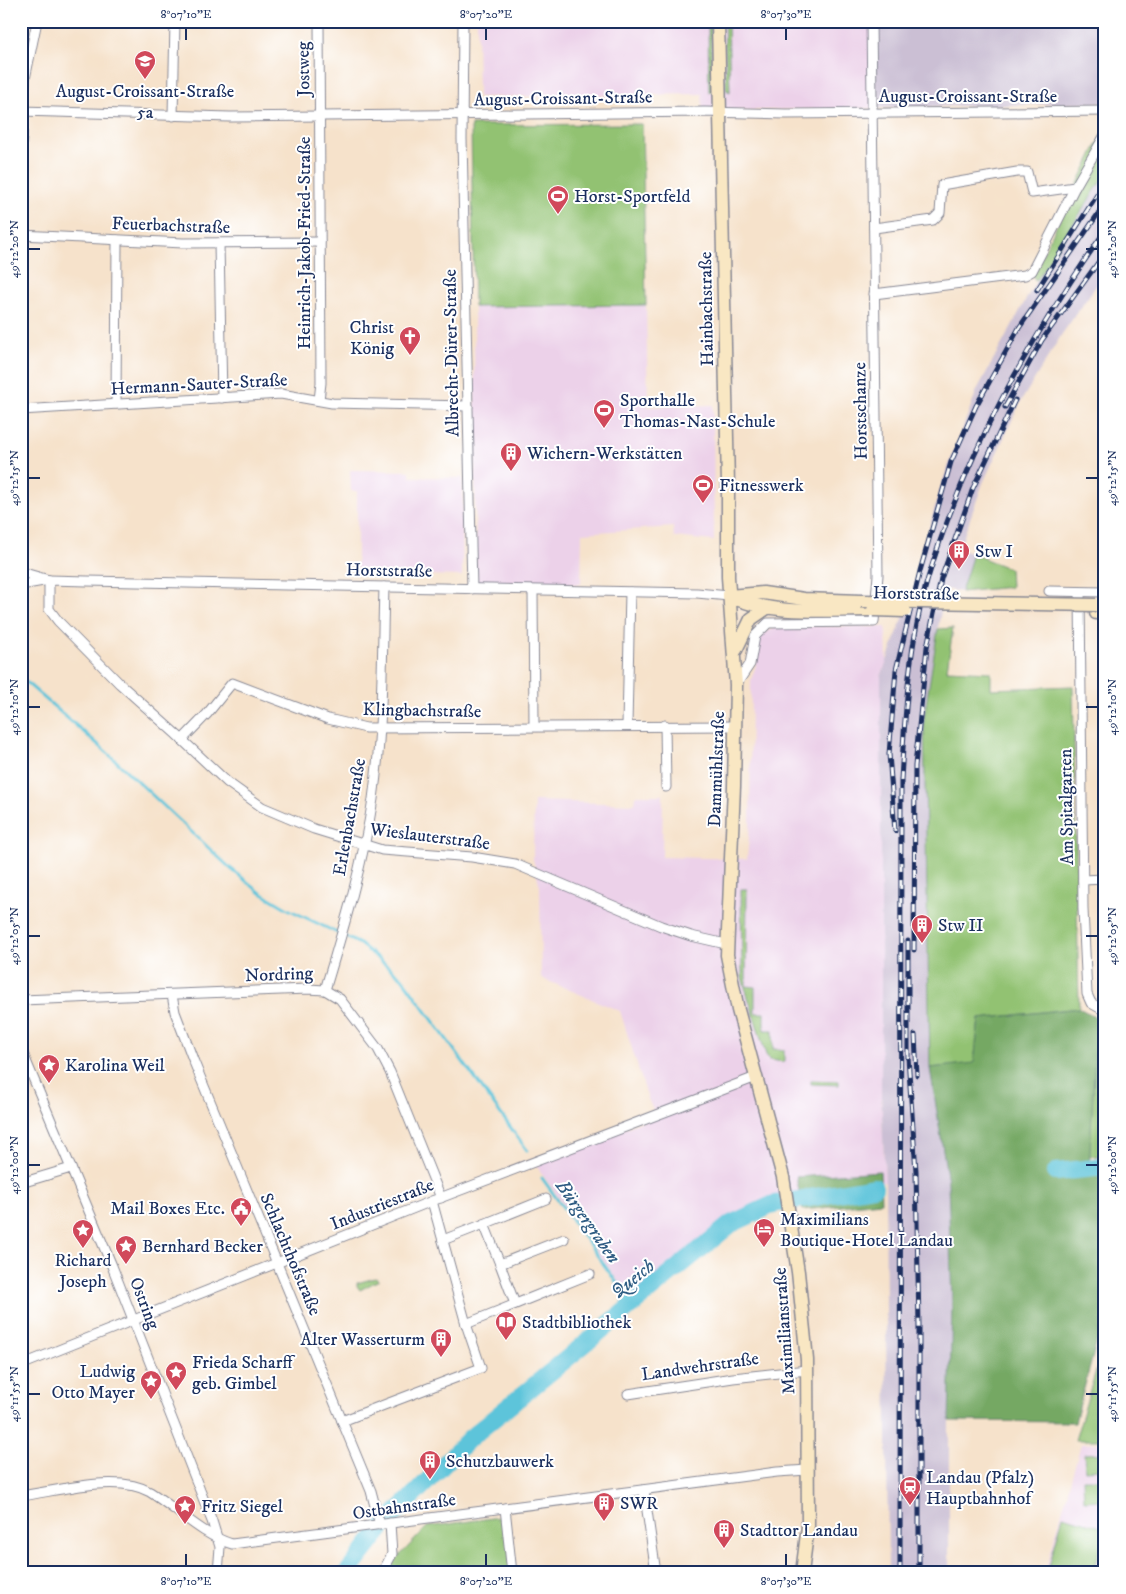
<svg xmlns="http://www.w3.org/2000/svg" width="1126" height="1594" font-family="'IM FELL DW Pica',serif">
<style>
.built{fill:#ecd1e9}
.industrial{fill:#cbbfd4}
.green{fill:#92c272;stroke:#567868}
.forest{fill:#75a864;stroke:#486c61}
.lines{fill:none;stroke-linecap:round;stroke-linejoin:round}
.stream{stroke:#5dc4da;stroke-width:3}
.river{stroke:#5dc4da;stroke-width:18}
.street-casing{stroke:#888894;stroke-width:11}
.secondary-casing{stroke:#888894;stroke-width:15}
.street{stroke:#fff;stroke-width:9}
.secondary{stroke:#f9e7c3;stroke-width:12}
.rail-casing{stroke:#1b2f5e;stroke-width:5}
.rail{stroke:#fff;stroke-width:3;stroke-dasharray:9;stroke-linecap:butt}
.secondary-bridge-casing{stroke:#888894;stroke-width:15;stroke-linecap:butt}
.secondary-bridge{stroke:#f9e7c3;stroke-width:12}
.ticks{fill:none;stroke:#1b2f5e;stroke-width:2}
.labels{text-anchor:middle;stroke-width:4;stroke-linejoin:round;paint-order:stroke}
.street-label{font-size:18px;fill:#1b2f5e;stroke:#fff}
.poi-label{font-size:18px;fill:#1b2f5e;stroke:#fff;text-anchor:start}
.water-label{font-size:19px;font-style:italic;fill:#2f5c83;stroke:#fff}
.neatline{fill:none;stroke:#1b2f5e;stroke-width:2}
.ticks-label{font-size:12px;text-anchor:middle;fill:#1b2f5e}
</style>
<rect width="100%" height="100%" fill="#fff"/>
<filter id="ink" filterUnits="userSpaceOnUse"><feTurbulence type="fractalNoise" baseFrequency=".02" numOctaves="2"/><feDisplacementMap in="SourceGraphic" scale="10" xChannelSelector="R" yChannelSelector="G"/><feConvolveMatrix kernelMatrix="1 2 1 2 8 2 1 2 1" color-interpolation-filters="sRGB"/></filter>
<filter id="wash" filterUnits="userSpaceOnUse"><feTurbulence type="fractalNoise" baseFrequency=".0096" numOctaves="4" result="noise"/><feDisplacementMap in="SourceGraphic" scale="20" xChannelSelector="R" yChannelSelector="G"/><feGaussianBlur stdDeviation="1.12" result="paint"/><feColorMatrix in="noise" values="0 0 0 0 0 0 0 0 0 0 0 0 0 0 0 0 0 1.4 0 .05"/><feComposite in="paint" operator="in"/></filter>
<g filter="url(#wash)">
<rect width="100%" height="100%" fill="#f6e2cb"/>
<g class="built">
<polygon points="477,21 874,21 876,108 703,111 702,94 478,97"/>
<polygon points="646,305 648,407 713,405 714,541 674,537 673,527 582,533 581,584 476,583 474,307"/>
<polygon points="350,470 410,471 410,477 463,478 462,576 357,573 357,491 351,491"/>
<polygon points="781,626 886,627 887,662 881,677 881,1092 885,1182 774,1202 730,1222 632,1301 535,1164 656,1116 648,1099 620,1011 541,978 540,887 533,859 534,801 635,804 636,795 663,795 662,857 747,859 750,825 751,680 756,665 759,638 767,631"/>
<polygon points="1105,1443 1105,1573 1045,1573 1081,1444"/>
</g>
<g class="industrial">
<polygon points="874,21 1105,21 1105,103 876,108"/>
<polygon points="1105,175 1105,273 1062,334 1020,403 983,483 959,549 973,554 961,592 945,589 934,650 924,718 928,977 930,1068 948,1182 952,1304 949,1421 949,1573 888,1573 885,1182 881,1092 881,677 913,590 939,491 977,390 1036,281"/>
</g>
<g class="green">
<polygon points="708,21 711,21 712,91 709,93"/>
<polygon points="724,21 728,21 730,92 726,90"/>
<polygon points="642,124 646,305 474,307 471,125"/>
<polygon points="1105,129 1105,175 1036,281 1032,275"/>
<polygon points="973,554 1010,569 1011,587 961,592"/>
<polygon points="953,628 947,670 991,672 991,689 1073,686 1079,1008 979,1019 974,1064 930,1068 924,718 938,629"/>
<polygon points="741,889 747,889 746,986 755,987 755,1013 764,1013 764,1030 773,1030 773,1049 784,1050 784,1062 770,1060 766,1055 742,978"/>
<polygon points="1097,1018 1105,1020 1105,1155 1089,1157"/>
<polygon points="811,1080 839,1081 839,1085 811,1084"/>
<polygon points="375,1278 379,1280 360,1290 357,1286 357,1283"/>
<polygon points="1105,1341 1105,1440 1075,1440"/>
<polygon points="1105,1453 1105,1469 1085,1470 1084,1454"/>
<polygon points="1083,1479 1105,1479 1105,1500 1084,1501"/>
<polygon points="506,1516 511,1573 383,1573 427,1527"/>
<polygon points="1063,1516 1105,1528 1093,1573 1047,1573"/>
</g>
<g class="forest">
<polygon points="1079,1008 1097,1018 1089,1171 1105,1170 1105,1311 1075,1422 949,1421 952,1304 948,1182 930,1068 974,1063 979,1019"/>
<polygon points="880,1171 881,1202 803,1210 796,1177"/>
</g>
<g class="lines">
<g class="stream">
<polyline points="21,678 101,747 230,868 261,893 288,909 360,944 402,978 527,1150"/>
<polyline points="542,1178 632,1304"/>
</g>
<g class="river">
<polyline points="1056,1172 1105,1167"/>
<polyline points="347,1573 387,1522 470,1438 731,1224 774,1204 874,1187"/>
</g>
</g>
</g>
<g filter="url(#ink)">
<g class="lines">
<g class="street-casing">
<g id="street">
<polyline points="319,21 321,383 319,400"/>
<polyline points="463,21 462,139 472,589"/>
<polyline points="21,111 230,117 705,112 786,114 1105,111"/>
<polyline points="173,116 175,21"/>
<polyline points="21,156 25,79 37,21"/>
<polyline points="874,228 933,220 940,213 942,185 947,184 1017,172 1027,172 1032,193 1075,187"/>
<polyline points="21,235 183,243 320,242"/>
<polyline points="219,243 222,398"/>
<polyline points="874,294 1025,275 1032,271 1075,187 1105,135"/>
<polyline points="116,404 117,240"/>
<polyline points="21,410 281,394 332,403 468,406"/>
<polyline points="21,572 49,580"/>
<polyline points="49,580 49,609 58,621 120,684 177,735 227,782 262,807 314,829 382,850 472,857 515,864 661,926 691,936 726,944"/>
<polyline points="21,585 49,580 87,581 697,593 729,596"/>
<polyline points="533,591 534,726"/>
<polyline points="1049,591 1105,592"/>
<polyline points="1080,592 1083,909 1087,994 1091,1003 1105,1011"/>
<polyline points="736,685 750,664 755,636 768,623 874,622 878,575 871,21"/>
<polyline points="627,725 630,592"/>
<polyline points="665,725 666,787"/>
<polyline points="182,740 207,714 232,683 328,719 366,728 735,726"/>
<polyline points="1083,880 1105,879"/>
<path d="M325 990C344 927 363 863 373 799 383 729 382 657 384 587"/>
<polyline points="172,995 175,1012 194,1062 352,1445 371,1491 380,1525"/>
<polyline points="21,1000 308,989 325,990 340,999 378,1049 390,1072 441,1198"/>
<polyline points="21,1049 112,1266 212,1521 220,1547 218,1573"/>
<polyline points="21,1183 71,1168"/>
<polyline points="432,1201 466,1324"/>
<polyline points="443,1240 484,1224"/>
<polyline points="500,1264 484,1224 546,1199"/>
<polyline points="515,1304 500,1264 564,1239"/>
<polyline points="21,1365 432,1201 756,1077"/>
<polyline points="628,1394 733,1378 807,1370"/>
<polyline points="342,1421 481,1368 466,1324 590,1274"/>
<polyline points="644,1490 656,1573"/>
<path d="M21 1496C58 1491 118 1473 150 1492 177 1509 202 1535 232 1544L777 1472 808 1470"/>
<polyline points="505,1508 512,1573"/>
<polyline points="382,1573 392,1554 390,1523"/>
</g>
</g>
<g class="secondary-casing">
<g id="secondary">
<polyline points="718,21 728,485 728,577 736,685 734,786 727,955 738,1010 783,1177 798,1272 807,1360 808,1526 802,1573"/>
<path d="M729 596C773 616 825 610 873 610"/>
<polyline points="729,596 763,593 804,599 861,601"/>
<polyline points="1096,613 1105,613"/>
<polyline points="736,650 751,619 767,608"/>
</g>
</g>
<use href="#street" class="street"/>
<use href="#secondary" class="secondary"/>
<g class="rail-casing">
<g id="rail">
<polyline points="1037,290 1105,182"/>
<polyline points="1005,407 1042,340 1105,253"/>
<polyline points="895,831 889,754 896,670 920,571 951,462 976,406 1019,328 1105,204"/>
<polyline points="908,941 908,1057 916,1171 919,1326 919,1573"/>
<polyline points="914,950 915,766 927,647 941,579 973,488 1015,400"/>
<polyline points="915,1035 917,1075"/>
<path d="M900 1573 901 780C905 713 909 642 928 578 966 452 1030 338 1105 231"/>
</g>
</g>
<use href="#rail" class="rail"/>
<g class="secondary-bridge-casing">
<g id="secondary-bridge">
<polyline points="861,601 1096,605"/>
<polyline points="873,610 905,611"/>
</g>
</g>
<use href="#secondary-bridge" class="secondary-bridge"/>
</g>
</g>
<path class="ticks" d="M186 28V40M486 28V40M786 28V40M28 249H40M1086 249H1098M28 478H40M1086 478H1098M28 707H40M1086 707H1098M28 936H40M1086 936H1098M28 1165H40M1086 1165H1098M28 1394H40M1086 1394H1098M186 1554V1566M486 1554V1566M786 1554V1566"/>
<defs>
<g id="university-pin" transform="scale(1.125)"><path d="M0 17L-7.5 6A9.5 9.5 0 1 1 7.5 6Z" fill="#d1495b" stroke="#fff"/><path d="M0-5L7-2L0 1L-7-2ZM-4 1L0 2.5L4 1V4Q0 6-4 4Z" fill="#fff"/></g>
<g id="stadium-pin" transform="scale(1.125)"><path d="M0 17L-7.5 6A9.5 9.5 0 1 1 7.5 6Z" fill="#d1495b" stroke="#fff"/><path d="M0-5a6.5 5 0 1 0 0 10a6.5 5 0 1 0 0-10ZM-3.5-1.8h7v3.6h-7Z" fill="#fff"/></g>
<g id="church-pin" transform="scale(1.125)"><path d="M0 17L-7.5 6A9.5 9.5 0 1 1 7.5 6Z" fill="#d1495b" stroke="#fff"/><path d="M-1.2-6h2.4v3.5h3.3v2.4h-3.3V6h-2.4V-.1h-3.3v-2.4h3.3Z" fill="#fff"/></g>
<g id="building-pin" transform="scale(1.125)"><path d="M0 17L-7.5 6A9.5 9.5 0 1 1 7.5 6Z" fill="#d1495b" stroke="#fff"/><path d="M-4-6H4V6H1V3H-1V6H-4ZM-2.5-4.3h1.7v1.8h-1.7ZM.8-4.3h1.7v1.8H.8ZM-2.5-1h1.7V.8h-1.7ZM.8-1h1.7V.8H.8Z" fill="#fff"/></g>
<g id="sight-pin" transform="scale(1.125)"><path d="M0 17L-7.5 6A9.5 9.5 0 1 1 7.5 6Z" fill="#d1495b" stroke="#fff"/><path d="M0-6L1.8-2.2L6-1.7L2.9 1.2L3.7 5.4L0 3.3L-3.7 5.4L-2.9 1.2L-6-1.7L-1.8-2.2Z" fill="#fff"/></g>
<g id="civic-pin" transform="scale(1.125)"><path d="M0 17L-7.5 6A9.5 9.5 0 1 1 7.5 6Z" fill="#d1495b" stroke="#fff"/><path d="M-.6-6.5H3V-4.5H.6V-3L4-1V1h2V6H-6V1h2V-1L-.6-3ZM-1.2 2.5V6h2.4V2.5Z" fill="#fff"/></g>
<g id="hotel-pin" transform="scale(1.125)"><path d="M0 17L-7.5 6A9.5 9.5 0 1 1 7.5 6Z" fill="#d1495b" stroke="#fff"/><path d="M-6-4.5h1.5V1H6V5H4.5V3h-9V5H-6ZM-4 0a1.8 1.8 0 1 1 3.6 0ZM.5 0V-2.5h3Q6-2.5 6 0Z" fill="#fff"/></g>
<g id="library-pin" transform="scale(1.125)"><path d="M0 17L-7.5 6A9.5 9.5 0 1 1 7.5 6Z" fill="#d1495b" stroke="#fff"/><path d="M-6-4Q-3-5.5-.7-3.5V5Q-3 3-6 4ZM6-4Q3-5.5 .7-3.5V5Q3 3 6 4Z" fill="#fff"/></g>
<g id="station-pin" transform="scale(1.125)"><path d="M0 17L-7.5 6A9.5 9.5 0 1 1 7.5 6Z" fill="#d1495b" stroke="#fff"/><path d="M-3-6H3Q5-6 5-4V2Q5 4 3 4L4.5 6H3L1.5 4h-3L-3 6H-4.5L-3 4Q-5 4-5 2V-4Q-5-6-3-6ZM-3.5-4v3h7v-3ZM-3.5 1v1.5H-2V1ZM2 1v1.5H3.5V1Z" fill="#fff"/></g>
</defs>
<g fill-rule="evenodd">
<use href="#university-pin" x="145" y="61"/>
<use href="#stadium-pin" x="558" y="196"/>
<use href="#church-pin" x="410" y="337"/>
<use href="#stadium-pin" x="604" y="410"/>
<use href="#building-pin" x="511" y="453"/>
<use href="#stadium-pin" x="703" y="485"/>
<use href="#building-pin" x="959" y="551"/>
<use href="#building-pin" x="922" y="925"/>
<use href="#sight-pin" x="49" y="1065"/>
<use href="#civic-pin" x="241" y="1208"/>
<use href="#hotel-pin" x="764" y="1229"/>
<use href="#sight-pin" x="83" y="1230"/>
<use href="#sight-pin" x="126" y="1246"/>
<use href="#library-pin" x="506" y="1322"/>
<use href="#building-pin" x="441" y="1339"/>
<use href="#sight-pin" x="176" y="1372"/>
<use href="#sight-pin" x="151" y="1381"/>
<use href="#building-pin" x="430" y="1461"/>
<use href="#station-pin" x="910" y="1487"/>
<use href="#building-pin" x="604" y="1503"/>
<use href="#sight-pin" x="185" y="1506"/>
<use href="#building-pin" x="724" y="1530"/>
</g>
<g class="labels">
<g class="street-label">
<text transform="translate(303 69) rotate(-91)" y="6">Jostweg</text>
<text x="968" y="102">August-Croissant-Straße</text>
<text transform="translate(563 98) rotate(-1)" y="6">August-Croissant-Straße</text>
<text transform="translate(171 225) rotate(2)" y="6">Feuerbachstraße</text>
<text transform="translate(304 243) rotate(-90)" y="6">Heinrich-Jakob-Fried-Straße</text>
<text transform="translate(706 309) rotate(-91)" y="6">Hainbachstraße</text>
<text transform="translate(451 353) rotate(-91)" y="6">Albrecht-Dürer-Straße</text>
<text transform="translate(199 384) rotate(-3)" y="6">Hermann-Sauter-Straße</text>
<text transform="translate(860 411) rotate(-91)" y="6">Horstschanze</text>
<text transform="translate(389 570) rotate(1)" y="6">Horststraße</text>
<text transform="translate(916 593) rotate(1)" y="6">Horststraße</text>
<text transform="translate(422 710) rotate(1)" y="6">Klingbachstraße</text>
<text transform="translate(716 769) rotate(-88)" y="6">Dammühlstraße</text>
<text transform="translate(1066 807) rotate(-91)" y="6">Am Spitalgarten</text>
<text transform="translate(349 817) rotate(-80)" y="6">Erlenbachstraße</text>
<text transform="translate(430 836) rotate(7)" y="6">Wieslauterstraße</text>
<text transform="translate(279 974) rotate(-2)" y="6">Nordring</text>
<text transform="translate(382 1204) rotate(-22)" y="6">Industriestraße</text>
<text transform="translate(291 1254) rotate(67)" y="6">Schlachthofstraße</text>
<text transform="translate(145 1303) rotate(69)" y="6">Ostring</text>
<text transform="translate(784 1331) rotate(-94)" y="6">Maximilianstraße</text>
<text transform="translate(700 1366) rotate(-8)" y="6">Landwehrstraße</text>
<text transform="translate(404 1506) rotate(-8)" y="6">Ostbahnstraße</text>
</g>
<g class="poi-label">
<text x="145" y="97" text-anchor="middle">August-Croissant-Straße<tspan x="145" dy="21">5a</tspan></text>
<text x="574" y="202">Horst-Sportfeld</text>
<text x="394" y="333" text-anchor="end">Christ<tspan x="394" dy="21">König</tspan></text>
<text x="620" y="406">Sporthalle<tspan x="620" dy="21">Thomas-Nast-Schule</tspan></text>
<text x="527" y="459">Wichern-Werkstätten</text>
<text x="719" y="491">Fitnesswerk</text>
<text x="975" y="557">Stw I</text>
<text x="938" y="931">Stw II</text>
<text x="65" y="1071">Karolina Weil</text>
<text x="225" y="1214" text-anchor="end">Mail Boxes Etc.</text>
<text x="780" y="1225">Maximilians<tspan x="780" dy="21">Boutique-Hotel Landau</tspan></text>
<text x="142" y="1252">Bernhard Becker</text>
<text x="83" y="1266" text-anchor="middle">Richard<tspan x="83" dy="21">Joseph</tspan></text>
<text x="522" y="1328">Stadtbibliothek</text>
<text x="425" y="1345" text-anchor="end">Alter Wasserturm</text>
<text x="192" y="1368">Frieda Scharff<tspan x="192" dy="21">geb. Gimbel</tspan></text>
<text x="135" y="1377" text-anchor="end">Ludwig<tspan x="135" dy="21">Otto Mayer</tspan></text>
<text x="446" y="1467">Schutzbauwerk</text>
<text x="926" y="1483">Landau (Pfalz)<tspan x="926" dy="21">Hauptbahnhof</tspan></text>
<text x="620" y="1509">SWR</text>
<text x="201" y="1512">Fritz Siegel</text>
<text x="740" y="1536">Stadttor Landau</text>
</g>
<g class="water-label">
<text transform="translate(589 1221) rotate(55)" y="7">Bürgergraben</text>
<text transform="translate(632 1278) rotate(-39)" y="7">Queich</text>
</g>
</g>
<rect width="1126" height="1594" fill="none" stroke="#fff" stroke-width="55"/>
<rect x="28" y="28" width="1070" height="1538" class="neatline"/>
<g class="ticks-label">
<text x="186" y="18">8°07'10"E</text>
<text x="486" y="18">8°07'20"E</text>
<text x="786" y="18">8°07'30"E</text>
<text transform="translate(14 249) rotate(-90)" y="4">49°12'20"N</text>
<text transform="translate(1112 249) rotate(-90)" y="4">49°12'20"N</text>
<text transform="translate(14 478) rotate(-90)" y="4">49°12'15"N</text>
<text transform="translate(1112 478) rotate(-90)" y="4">49°12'15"N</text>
<text transform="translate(14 707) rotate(-90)" y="4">49°12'10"N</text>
<text transform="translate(1112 707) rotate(-90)" y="4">49°12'10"N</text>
<text transform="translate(14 936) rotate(-90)" y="4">49°12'05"N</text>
<text transform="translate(1112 936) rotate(-90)" y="4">49°12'05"N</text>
<text transform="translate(14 1165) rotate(-90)" y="4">49°12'00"N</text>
<text transform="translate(1112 1165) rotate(-90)" y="4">49°12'00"N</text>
<text transform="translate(14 1394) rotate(-90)" y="4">49°11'55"N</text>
<text transform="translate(1112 1394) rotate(-90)" y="4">49°11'55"N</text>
<text x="186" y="1585">8°07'10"E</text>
<text x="486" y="1585">8°07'20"E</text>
<text x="786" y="1585">8°07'30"E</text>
</g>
</svg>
